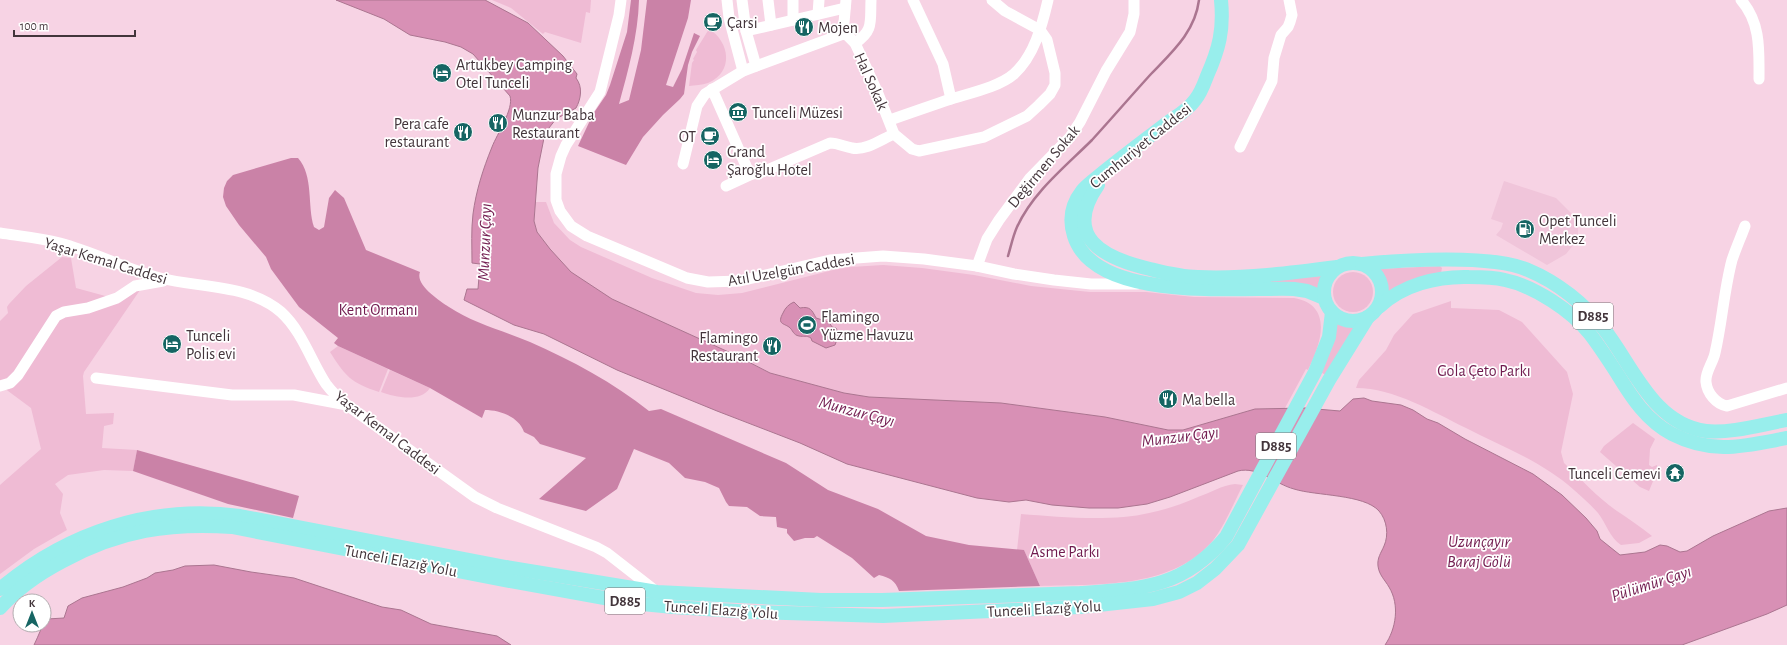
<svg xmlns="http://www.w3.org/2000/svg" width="1787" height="645" font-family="'Alegreya Sans',sans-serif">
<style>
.built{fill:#f0c5da}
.green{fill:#efbbd4}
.forest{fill:#ca82a7}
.water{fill:#d890b5;stroke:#ab7590}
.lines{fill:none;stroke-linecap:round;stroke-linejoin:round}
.stream{stroke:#ab7590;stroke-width:2.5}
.minor{stroke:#fff;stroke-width:11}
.major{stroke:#98eeec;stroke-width:14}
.labels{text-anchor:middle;stroke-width:3.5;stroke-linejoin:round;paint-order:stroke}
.shield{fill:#fff;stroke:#7b7276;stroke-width:1}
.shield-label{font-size:15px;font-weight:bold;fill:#43353b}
.poi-label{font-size:16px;fill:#43353b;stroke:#fff;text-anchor:start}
.street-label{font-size:16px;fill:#43353b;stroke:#fff}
.park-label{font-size:16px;fill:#701b4f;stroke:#fff}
.water-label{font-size:17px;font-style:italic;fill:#752153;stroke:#fff}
</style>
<rect width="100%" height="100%" fill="#f7d3e4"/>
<polygon class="built" points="1504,181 1556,198 1575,217 1578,226 1578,239 1566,254 1547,265 1496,235 1501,229 1503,223 1491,219"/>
<g class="green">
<polygon points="492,0 591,0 590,13 586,12 581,43 545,32 543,34 511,8"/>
<path d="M709 29C730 42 734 72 708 83 702 85 695 85 689 86L692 63 694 60 693 59 697 52 696 50Z"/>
<path d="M535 202H546L554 223 570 240 581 247 652 278 696 293 718 295 742 293 833 270 851 267 883 265 922 268 974 275 1031 286 1090 292H1146L1194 297 1294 298C1334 305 1321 344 1308 370L1306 369 1285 408 1255 409 1183 430H1168L1105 417 1001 403 869 397 844 393 770 373 733 354 612 299 584 282 571 272 550 249 537 232 534 221Z"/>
<polygon points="62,257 71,258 76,288 120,300 132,292 140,290 84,372 83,376 86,414 114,413 113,424 104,426 102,448 137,450 133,471 104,470 68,475 55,484 63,494 60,513 67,530 34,549 0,574 0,485 41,449 31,408 0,385 0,321 8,313 7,307 9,304 26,286"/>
<polygon points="1440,266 1442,268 1441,273 1387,293 1385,280 1377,269"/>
<circle cx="1353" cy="292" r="20"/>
<polygon points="1326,274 1321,291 1175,281"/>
<path d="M1451 301V308L1499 310 1522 322 1567 372 1573 394 1561 452 1564 463C1580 478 1599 499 1617 511 1629 519 1641 527 1652 536L1639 543 1621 545C1610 538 1606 523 1598 513 1591 505 1582 497 1574 490 1543 462 1503 447 1466 428 1433 412 1394 388 1356 388L1359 380 1386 350 1394 335 1413 314Z"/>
<polygon points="1336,320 1348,325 1357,326 1326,375 1320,372"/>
<path d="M338 346 388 369 379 392C351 383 345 376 330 352Z"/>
<path d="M390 370 430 388C420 403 395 397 381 392Z"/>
<polygon points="1633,423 1655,439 1650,449 1649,465 1652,467 1657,465 1658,469 1649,491 1640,487 1600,452 1604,446"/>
<path d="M1235 484 1243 485C1234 502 1223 530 1210 544 1168 589 1097 584 1040 586L1024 550H1017L1021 514C1059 517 1112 522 1149 513 1165 510 1182 504 1198 497 1210 493 1222 485 1235 484Z"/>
</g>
<g class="forest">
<path d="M631 0H639C638 36 628 71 619 104L629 100 641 50 647 0H691L688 18 666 85 673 87 682 69 694 33 700 36 692 52 688 65 684 94 680 99 663 115 643 137 626 165 578 146 593 114 606 95 610 85 627 32Z"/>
<path d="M291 158H298C314 176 307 206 314 227L319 230 324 227 329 198 335 190 344 198 366 250 420 272C415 285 439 300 449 307 473 323 504 331 530 342 571 360 614 383 649 411L661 409 786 463 828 490 878 509 926 536 969 545 1024 550 1040 586 899 591C895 580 890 578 879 575L874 578 852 558 817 536 814 538H805L794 541 787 533V529L777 527 776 517 760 516 747 507 729 506 726 502 719 488 705 482 685 478 669 463 634 449 617 489 586 511 539 499 586 458 540 444 534 437 524 432C519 417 500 410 485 410L482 418 430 388 338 346 334 343 338 338 299 307 271 269 266 257 239 225 226 206 223 197 224 188 227 181 233 175Z"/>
<polygon points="137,450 299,496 293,518 228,504 133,471"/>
</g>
<g class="water">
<path d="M336 0H485L528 23 563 56 577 74 576 78C583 87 581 99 576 108L556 119 545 133 538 168 534 221 537 232 550 249 571 272 612 299 733 354 770 373 844 393 869 397 1001 403 1105 417 1168 430H1183L1255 409 1305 408 1340 411 1353 399 1364 398 1372 401 1401 405 1413 410 1427 419 1438 423 1465 439 1533 474 1562 495 1586 518 1597 531 1600 539 1620 555 1645 552 1660 545 1667 546 1680 552 1687 551 1713 536 1769 511 1787 508V605L1767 614 1682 645H1385C1396 629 1400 605 1389 587 1385 580 1379 575 1378 566 1377 558 1381 553 1384 546 1389 535 1387 520 1379 511 1364 494 1316 496 1294 489 1275 484 1258 466 1238 471L1170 497 1147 504 1118 508H1089L1052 505 1026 500 1009 502 977 498 847 464 800 443 717 411 617 370 544 334 514 325 464 300 467 289H478L480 264 472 263C472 247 471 230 473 214 476 191 483 169 492 147 497 134 514 109 510 96L473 54 461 47 445 42 410 35 384 19Z"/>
<path d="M794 302 800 308C810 306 812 310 816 318L829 322 832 327 836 328 839 334 835 345 826 348 812 341 811 338C806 335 804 337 799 336 793 335 793 330 789 327 783 323 777 324 783 313 785 308 789 304 794 302Z"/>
<path d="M214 565 251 572 294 578 382 607 401 610 431 624 497 636 511 645H34C39 635 41 627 47 619L64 618 68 606 82 598 123 587 147 578 155 573 173 570 185 566Z"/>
</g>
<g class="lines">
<path class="stream" d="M1008 256C1011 246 1013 236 1017 227 1033 192 1066 166 1092 140 1112 118 1131 96 1151 74 1172 52 1195 32 1199 0"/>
<g class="minor">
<polyline points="621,0 619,15 600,92 566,145 561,156 556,174 556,200 560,211 571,226 587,236 687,278 708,282 740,281 830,260 883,256 924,259 977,266 1014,274 1054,280 1091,284 1137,284"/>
<polyline points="727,0 729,18 743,71"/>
<polyline points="742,0 746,31 756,66"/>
<polyline points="768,0 771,25"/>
<polyline points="913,0 943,64 951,99"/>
<path d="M1741 0C1761 23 1759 50 1759 79"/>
<polyline points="818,14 819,0"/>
<polyline points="793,20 793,0"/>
<polyline points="746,31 845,8"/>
<polyline points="843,34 847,35 855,43 877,91 894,134 912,149 919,151 984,137 1027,116 1039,105 1050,94 1055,85 1055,73 1047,40 1040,30 1005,11 992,0"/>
<polyline points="843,34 846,0"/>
<path d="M855 43C874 31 870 21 871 0"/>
<path d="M712 89 747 168 752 174 760 173 830 143C838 143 845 147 852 148 866 151 882 139 894 134"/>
<path d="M890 120C910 113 930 106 951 99 970 93 999 87 1014 74 1034 56 1042 26 1048 0"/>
<polyline points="1240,147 1272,81 1274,58 1281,35 1288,27 1290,22 1292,15 1289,0"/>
<polyline points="683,164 697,106 705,94 743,71 843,34"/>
<polyline points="726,186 752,174"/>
<path d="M1745 226C1741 237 1736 248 1732 260 1724 290 1722 323 1715 353 1713 363 1705 372 1706 382 1707 393 1716 404 1727 406L1787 388"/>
<path d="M0 233C20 236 40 238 60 243 94 252 126 269 160 278 199 288 249 284 281 312 302 331 311 361 326 384 332 392 339 399 347 405L475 497 497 508 596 547 607 553 657 592"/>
<polyline points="977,266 987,239 999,220 1030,178 1070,137 1080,122 1106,71 1130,32 1134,14 1134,0"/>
<polyline points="96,378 232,395 294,395 347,405"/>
<polyline points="0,386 10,383 18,375 56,316 64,312 88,308 117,298 135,286 163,281"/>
</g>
<g class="major">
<path d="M1221 0C1224 30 1219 49 1207 76 1204 84 1201 93 1195 100 1188 110 1177 116 1167 123 1145 140 1122 157 1100 175 1094 180 1087 185 1082 191 1071 205 1069 220 1074 236 1095 303 1239 287 1294 289L1307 291 1324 298"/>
<path d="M1098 185C1062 237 1103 258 1150 269 1166 273 1181 277 1198 277 1244 279 1291 273 1337 267"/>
<circle cx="1353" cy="292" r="29"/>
<path d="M1362 264C1402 260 1492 254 1528 270 1557 282 1585 304 1604 329 1633 366 1653 424 1706 431 1729 434 1764 424 1787 420"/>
<path d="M1379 307C1402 285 1437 276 1469 277 1481 277 1493 277 1505 280 1534 286 1572 311 1590 334 1600 347 1609 361 1618 375 1632 398 1647 421 1672 434 1713 455 1744 446 1787 438"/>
<path d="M0 589C67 532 153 504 240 516L506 567 657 592 821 600H882L1080 593C1142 589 1183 588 1226 537L1315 372 1329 337 1332 312"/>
<path d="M0 608C18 588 40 573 63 561 120 530 169 523 232 527L515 582 632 603 673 607 752 612 883 616 1080 607 1153 599 1179 592 1197 583 1215 569 1238 545 1329 380 1368 317"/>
</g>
</g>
<defs>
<g id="cafe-disc" transform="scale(1)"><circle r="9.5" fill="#166563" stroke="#fff"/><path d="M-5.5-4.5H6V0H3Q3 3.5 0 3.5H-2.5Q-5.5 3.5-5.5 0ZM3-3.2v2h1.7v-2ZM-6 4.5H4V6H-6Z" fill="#fff"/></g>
<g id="restaurant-disc" transform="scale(1)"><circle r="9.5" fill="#166563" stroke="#fff"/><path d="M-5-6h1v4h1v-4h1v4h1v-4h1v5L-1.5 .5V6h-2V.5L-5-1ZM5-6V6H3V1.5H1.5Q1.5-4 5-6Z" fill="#fff"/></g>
<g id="hotel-disc" transform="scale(1)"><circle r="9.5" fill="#166563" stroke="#fff"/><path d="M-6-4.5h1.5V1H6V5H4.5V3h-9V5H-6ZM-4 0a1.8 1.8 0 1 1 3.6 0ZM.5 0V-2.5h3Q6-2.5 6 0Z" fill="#fff"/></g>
<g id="museum-disc" transform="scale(1)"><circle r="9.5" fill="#166563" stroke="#fff"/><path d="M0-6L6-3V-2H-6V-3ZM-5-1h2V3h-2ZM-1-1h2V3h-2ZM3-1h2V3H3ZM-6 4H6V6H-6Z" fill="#fff"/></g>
<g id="fuel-disc" transform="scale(1)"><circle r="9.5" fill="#166563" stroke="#fff"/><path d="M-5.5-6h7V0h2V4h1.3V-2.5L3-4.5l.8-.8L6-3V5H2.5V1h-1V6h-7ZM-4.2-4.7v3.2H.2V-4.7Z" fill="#fff"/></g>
<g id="stadium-disc" transform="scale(1)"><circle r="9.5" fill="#166563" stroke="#fff"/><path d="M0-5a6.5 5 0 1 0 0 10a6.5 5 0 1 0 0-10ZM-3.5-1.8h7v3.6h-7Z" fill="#fff"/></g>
<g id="temple-disc" transform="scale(1)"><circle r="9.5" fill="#166563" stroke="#fff"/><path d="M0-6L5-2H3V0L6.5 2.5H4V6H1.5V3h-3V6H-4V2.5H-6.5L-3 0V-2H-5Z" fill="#fff"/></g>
</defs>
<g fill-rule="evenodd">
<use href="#cafe-disc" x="713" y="22"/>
<use href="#restaurant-disc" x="804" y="27"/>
<use href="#hotel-disc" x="442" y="73"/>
<use href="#museum-disc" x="738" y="112"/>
<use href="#restaurant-disc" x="498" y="123"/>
<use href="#restaurant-disc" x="463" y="132"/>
<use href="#cafe-disc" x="710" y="136"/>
<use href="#hotel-disc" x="713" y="160"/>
<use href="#fuel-disc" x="1525" y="229"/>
<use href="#stadium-disc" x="807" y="325"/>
<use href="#hotel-disc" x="172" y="344"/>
<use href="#restaurant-disc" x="772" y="346"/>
<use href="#restaurant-disc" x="1168" y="399"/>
<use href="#temple-disc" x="1675" y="473"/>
</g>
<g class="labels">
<g class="shield">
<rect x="1573" y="303" width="40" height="26" rx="3"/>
<rect x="1256" y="433" width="40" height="26" rx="3"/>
<rect x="605" y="588" width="40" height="26" rx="3"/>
</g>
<g class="shield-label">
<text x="1593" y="321">D885</text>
<text x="1276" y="451">D885</text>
<text x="625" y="606">D885</text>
</g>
<g class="poi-label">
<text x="727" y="28">Çarsi</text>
<text x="818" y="33">Mojen</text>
<text x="456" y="70">Artukbey Camping<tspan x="456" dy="18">Otel Tunceli</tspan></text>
<text x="752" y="118">Tunceli Müzesi</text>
<text x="512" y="120">Munzur Baba<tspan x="512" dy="18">Restaurant</tspan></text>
<text x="449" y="129" text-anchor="end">Pera cafe<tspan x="449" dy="18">restaurant</tspan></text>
<text x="696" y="142" text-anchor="end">OT</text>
<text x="727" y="157">Grand<tspan x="727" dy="18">Şaroğlu Hotel</tspan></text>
<text x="1539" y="226">Opet Tunceli<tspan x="1539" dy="18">Merkez</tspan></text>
<text x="821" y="322">Flamingo<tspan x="821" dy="18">Yüzme Havuzu</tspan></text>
<text x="186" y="341">Tunceli<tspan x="186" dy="18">Polis evi</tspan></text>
<text x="758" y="343" text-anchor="end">Flamingo<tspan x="758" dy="18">Restaurant</tspan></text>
<text x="1182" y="405">Ma bella</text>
<text x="1661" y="479" text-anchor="end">Tunceli Cemevi</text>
</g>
<g class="street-label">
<text transform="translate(872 81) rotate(66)" y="6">Hal Sokak</text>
<text transform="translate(1140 145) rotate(-39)" y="6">Cumhuriyet Caddesi</text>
<text transform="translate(1043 166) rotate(-50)" y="6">Değirmen Sokak</text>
<text transform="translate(106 260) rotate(17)" y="6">Yaşar Kemal Caddesi</text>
<text transform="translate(791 269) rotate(-10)" y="6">Atıl Uzelgün Caddesi</text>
<text transform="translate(388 432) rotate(37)" y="6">Yaşar Kemal Caddesi</text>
<text transform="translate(401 560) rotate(11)" y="6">Tunceli Elazığ Yolu</text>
<text transform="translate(1044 608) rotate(-3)" y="6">Tunceli Elazığ Yolu</text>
<text transform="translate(721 609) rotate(4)" y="6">Tunceli Elazığ Yolu</text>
</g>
<g class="park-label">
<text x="378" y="315">Kent Ormanı</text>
<text x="1484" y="376">Gola Çeto Parkı</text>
<text x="1065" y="557">Asme Parkı</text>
</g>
<g class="water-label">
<text transform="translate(484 242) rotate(-88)" y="6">Munzur Çayı</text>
<text transform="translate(857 411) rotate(15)" y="6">Munzur Çayı</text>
<text transform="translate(1180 436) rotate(-7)" y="6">Munzur Çayı</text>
<text x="1479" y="547">Uzunçayır<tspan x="1479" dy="20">Baraj Gölü</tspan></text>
<text transform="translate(1651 583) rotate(-18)" y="6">Pülümür Çayı</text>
</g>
</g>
<g transform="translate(32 613)"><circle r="19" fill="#ffffff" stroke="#b4aeb1"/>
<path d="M0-3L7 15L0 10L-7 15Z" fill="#166563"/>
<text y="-6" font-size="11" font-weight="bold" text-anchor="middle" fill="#43353b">K</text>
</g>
<path d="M14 30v6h121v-6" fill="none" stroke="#43353b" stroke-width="2"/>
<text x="20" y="30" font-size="12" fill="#43353b" stroke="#ffffff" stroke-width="3" paint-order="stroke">100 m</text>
</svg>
